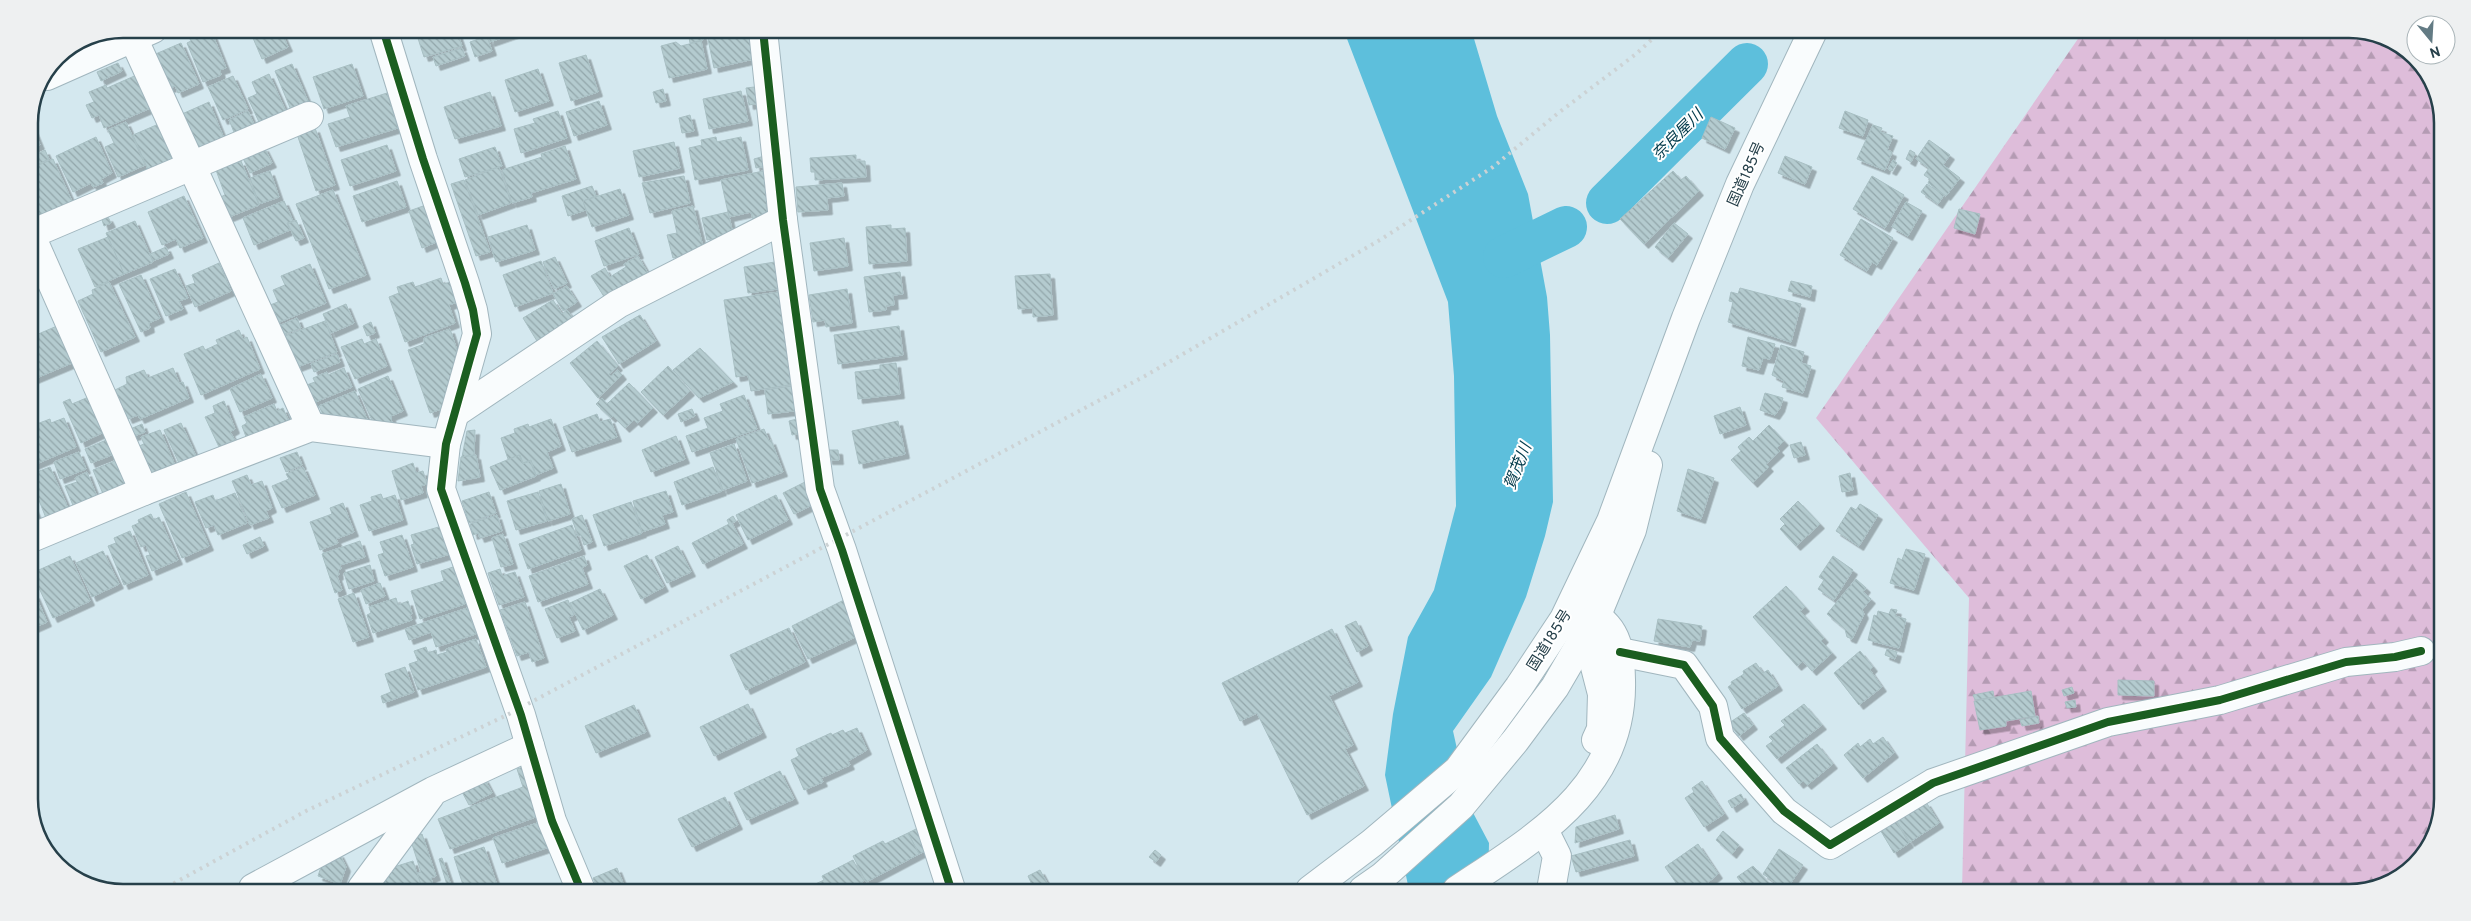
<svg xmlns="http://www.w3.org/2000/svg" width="2471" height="921" font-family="Overpass,'Noto Sans JP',sans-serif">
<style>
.forest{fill:url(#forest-firs)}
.water{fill:#5dbfdc}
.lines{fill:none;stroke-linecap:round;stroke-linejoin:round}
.river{stroke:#5dbfdc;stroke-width:42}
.building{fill:url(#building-back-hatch);stroke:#a8bfc3;filter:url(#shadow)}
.minor-casing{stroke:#a1b6be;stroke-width:30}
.highway-casing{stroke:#a1b6be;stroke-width:30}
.minor{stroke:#f9fcfd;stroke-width:28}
.highway{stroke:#f9fcfd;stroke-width:28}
.rail{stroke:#ccd2d4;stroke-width:4;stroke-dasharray:2.5 5;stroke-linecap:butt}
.cycleway-casing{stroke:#fff;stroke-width:11}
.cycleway{stroke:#1b5e20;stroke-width:8}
.labels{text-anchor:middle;stroke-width:4;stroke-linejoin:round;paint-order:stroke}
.street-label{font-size:15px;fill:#26404a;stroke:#fff}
.water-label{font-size:16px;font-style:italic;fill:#003a4a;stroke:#fff}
.rim{fill:none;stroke:#26404a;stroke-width:2.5}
</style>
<defs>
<pattern id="forest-firs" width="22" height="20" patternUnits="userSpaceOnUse" patternTransform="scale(1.25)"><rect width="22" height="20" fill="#debdda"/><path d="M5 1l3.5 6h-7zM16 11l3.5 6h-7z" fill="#b49bb3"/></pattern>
<pattern id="building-back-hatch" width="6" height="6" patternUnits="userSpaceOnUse" patternTransform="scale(1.25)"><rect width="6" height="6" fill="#b4cbcf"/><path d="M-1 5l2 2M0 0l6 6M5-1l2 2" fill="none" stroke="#92a6aa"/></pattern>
<filter id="shadow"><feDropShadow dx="4.5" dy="4.5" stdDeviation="0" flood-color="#0004"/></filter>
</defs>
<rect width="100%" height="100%" fill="#d4e8ef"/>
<polygon class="forest" points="2082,33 2379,34 2423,66 2442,116 2437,829 2401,876 2349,892 1962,891 1969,598 1816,418"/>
<polygon class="water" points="1344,31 1472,32 1497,116 1528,194 1547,297 1550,335 1553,502 1545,536 1526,597 1491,677 1453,731 1470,807 1489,843 1488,890 1409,890 1385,775 1393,714 1408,637 1434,590 1456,506 1454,376 1448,302"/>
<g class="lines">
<g class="river">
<polyline points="1607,203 1747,64"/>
<polyline points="1504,257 1566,227"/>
</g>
</g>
<g class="building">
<polygon points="119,29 95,43 92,35"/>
<polygon points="254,29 280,29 288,47 262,59 250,31"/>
<polygon points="415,29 456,29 462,46 424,57"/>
<polygon points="475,30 515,30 516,33 490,42 488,33 478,37"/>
<polygon points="701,30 703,40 690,43 688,32"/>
<polygon points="748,30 757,30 763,57 714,68 708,39"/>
<polygon points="202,31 204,36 212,33 226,68 220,70 221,75 203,82 187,43 191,41 189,37"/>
<polygon points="90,35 94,45 65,57 63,51"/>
<polygon points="487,36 492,51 475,57 470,42"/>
<polygon points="701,41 707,69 669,78 661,46 676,42 681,46"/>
<polygon points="181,43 199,84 178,93 175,86 167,89 151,56"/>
<polygon points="462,48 465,56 436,66 433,57"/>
<polygon points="586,55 598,92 571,101 559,63"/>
<polygon points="118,63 122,71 101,81 97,72"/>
<polygon points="292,64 309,104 291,110 275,71"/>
<polygon points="352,64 363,96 324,109 313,77"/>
<polygon points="538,69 549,101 515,112 505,80"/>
<polygon points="139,74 153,107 104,128 99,115 92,118 86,105 94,102 89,92 106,85 107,88"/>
<polygon points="269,74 287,114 271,121 269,117 259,122 248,98 257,94 252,82"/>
<polygon points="233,76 248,109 223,120 208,87"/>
<polygon points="763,86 766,102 749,105 746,88"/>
<polygon points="663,89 666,101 656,103 653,92"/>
<polygon points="741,91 748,121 709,129 703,99"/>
<polygon points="490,92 501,126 455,139 444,107"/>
<polygon points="387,93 398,128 336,147 328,124 350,117 346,106"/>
<polygon points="599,101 607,125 574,136 566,112"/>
<polygon points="209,102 225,141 198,152 182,114"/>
<polygon points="248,111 256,129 236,137 229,120"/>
<polygon points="558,111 567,138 521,153 514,129 535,123 533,119"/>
<polygon points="1845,111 1868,120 1863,136 1839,128"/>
<polygon points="690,115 694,131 682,133 679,118"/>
<polygon points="1711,117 1735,128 1725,149 1702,138"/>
<polygon points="29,118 40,145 29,150"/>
<polygon points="126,122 145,165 118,177 105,147 114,143 108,130"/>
<polygon points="161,123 177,160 149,172 133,135"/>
<polygon points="1873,125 1882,128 1880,132 1893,136 1887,150 1892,152 1885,170 1857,159"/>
<polygon points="315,128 335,185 316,191 297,134"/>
<polygon points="96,137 112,173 101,179 103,183 93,187 91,183 73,192 56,156"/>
<polygon points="716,137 717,142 741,137 748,170 695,180 689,148 702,145 701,140"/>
<polygon points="1929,140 1950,155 1943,165 1960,178 1946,196 1928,183 1930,179 1924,175 1929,168 1916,159"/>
<polygon points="674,142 680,168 639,177 633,151"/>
<polygon points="387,145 396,171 350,186 341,160"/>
<polygon points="565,146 576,179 531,193 532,197 512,203 502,170 542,157 541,154"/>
<polygon points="264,147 272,163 250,173 242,156"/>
<polygon points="495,147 502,166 465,177 459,159"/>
<polygon points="45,150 49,159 30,168 29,158"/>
<polygon points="1910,150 1915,153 1911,162 1906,159"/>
<polygon points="768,155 771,165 756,168 754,159"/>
<polygon points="856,155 856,161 865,161 866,177 815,180 815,172 811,172 810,158"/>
<polygon points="1785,156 1812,167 1805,184 1778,173"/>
<polygon points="53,159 75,208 43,223 31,191 29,192 29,169"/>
<polygon points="1893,160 1897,163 1892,171 1888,169"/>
<polygon points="241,161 259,205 224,219 216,199 225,195 216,170"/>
<polygon points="499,167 511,203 478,215 465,180"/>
<polygon points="768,170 770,204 766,205 768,216 753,219 751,212 729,217 721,180"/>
<polygon points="270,171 279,197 259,204 250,178"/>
<polygon points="1673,171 1681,180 1686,176 1699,191 1644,244 1620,219"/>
<polygon points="684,176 690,203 650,213 642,183"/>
<polygon points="1872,176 1904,195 1885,228 1853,209"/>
<polygon points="464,180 490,252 476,256 451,184"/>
<polygon points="397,181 406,207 362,222 353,196"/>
<polygon points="842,183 844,196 827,198 828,210 798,212 796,187"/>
<polygon points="1927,184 1944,195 1938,204 1921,192"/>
<polygon points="592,186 596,196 583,201 586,210 568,216 562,196"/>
<polygon points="620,189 629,215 592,227 583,201"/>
<polygon points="333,190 366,275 329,289 296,204"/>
<polygon points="184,196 203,238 180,248 176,239 162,245 148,212"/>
<polygon points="284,201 293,221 287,223 290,230 254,245 243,218"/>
<polygon points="1906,202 1922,211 1908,236 1892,227"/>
<polygon points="426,205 439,241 422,248 409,211"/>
<polygon points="693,206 704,251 673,258 667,235 677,233 672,211"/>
<polygon points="1959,209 1980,214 1975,234 1954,228"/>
<polygon points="728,212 733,234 707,240 702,218"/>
<polygon points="108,217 111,223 104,226 102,220"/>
<polygon points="1861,219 1893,238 1877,265 1872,262 1867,271 1840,255"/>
<polygon points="296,220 304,238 296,241 288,224"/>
<polygon points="135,221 153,262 124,274 106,233"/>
<polygon points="1674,223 1688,234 1668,258 1655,247"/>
<polygon points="527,225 535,250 496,262 488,237"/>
<polygon points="891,225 891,229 905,228 907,261 869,264 866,227"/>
<polygon points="629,228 639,254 604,266 595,241"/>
<polygon points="108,237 124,274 95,287 78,249"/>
<polygon points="844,238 848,266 814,271 810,243"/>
<polygon points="166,247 169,254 153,261 150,254"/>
<polygon points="638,256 650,277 608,303 591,276 605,268 610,277 626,267 624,264"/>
<polygon points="555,257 567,283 554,289 543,262"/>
<polygon points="541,261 553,293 515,307 503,275"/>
<polygon points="781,261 785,288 748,293 744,267"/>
<polygon points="219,263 231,291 195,307 186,286 195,283 192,275"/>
<polygon points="310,264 326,303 277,323 270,305 278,302 273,290 285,285 281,276"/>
<polygon points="175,269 188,298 179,301 183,309 166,316 150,279"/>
<polygon points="900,272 903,294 893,295 894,305 886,306 886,310 869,312 864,277"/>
<polygon points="1050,274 1053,315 1033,317 1033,308 1018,309 1015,276"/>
<polygon points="141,275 160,318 149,323 150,328 141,332 119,284"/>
<polygon points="441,278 443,284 451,282 458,302 449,305 455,323 405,342 389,297 399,293 397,287 413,282 415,287"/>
<polygon points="1791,281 1812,286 1810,297 1788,291"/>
<polygon points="109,282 135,337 101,352 78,301 93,294 92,290"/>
<polygon points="567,286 577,302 563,311 553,294"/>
<polygon points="1740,288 1801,304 1791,342 1728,322 1733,302 1729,301 1731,292 1738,294"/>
<polygon points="847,289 852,323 826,327 825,320 813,322 809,295"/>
<polygon points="786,291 801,383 751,391 748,375 736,377 724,300"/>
<polygon points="553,300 562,314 567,310 576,323 540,346 523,318"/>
<polygon points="346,304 354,323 331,333 323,314"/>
<polygon points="640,315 656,341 619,364 602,337"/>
<polygon points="297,318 301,328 282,335 279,326"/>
<polygon points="325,321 337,352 297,367 285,336"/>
<polygon points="371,322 375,333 367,336 363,326"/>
<polygon points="57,326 72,363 29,381 29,338"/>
<polygon points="899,326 903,355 838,364 834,335"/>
<polygon points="450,329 457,350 452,376 444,408 430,413 408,350 424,344 424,338"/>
<polygon points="239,330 243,339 247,337 260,369 201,395 184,354 203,346 205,350 218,344 216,340"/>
<polygon points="1748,337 1775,344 1770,359 1763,358 1759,370 1742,366"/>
<polygon points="362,339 364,344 376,339 387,366 355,379 341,347"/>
<polygon points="597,341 618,366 609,374 611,376 618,370 622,375 598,398 570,363"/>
<polygon points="1781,345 1804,352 1801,363 1811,366 1803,393 1782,387 1784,381 1772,375"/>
<polygon points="700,348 733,382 699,398 673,370"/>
<polygon points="337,354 340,362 314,372 311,364"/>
<polygon points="896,363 900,394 858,399 855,372 880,369 880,365"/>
<polygon points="668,366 690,391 663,415 641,392"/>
<polygon points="173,368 179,383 183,382 189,398 140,419 138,415 128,419 115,390 127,384 126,377 144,370 148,378"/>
<polygon points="344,368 352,387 308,405 301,387 315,382 313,378 327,372 328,375"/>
<polygon points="261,374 272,398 240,412 230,389"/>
<polygon points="388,376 403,411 391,416 392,425 374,425 358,389"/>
<polygon points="629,383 653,408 637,423 634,420 625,428 613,416 611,418 596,404 602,398 607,404"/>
<polygon points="799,385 802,410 768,414 765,390"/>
<polygon points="355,391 367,419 360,422 326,422 319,406"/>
<polygon points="1765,393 1783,398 1780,408 1775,415 1760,410"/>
<polygon points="744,395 757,429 692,452 686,436 708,428 704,418 723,411 720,404"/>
<polygon points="91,396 106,431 81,443 63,402 70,399 72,404"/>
<polygon points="224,401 235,429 230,432 235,440 219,447 205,417 215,413 213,406"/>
<polygon points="274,404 277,411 283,408 290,424 248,442 242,426 247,423 244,417"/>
<polygon points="1740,407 1746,425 1720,434 1714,416"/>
<polygon points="692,409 695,416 681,422 678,414"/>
<polygon points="597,414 600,422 610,419 617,437 572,452 563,427"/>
<polygon points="64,418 76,447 29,467 29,440 38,436 34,425 50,419 51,423"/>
<polygon points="801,418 805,432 792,435 789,421"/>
<polygon points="551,419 561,446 547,452 553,468 536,475 531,460 523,463 520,455 508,459 501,438 515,433 514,429 528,424 529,427"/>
<polygon points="898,421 905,454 859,464 852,431"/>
<polygon points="181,423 199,463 182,470 164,430"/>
<polygon points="142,424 145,432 131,437 128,430"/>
<polygon points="1769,425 1784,441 1777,448 1780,451 1766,464 1769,467 1753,483 1731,460 1741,451 1738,447 1749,437 1753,441"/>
<polygon points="764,429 769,441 771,440 783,472 752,483 736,439"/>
<polygon points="160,430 178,472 149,479 144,469 149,466 139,446 144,444 141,437"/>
<polygon points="475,430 474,455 462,457 467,431"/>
<polygon points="676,436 685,459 651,472 642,450"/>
<polygon points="111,438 117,453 91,463 85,449"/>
<polygon points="1801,442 1805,455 1794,458 1790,445"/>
<polygon points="734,444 747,481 723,490 710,453"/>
<polygon points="827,450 838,450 839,460 828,460"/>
<polygon points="79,452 86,469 60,479 54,462"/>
<polygon points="297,452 302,465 286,472 280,458"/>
<polygon points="476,455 480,477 458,481 461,457"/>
<polygon points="519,455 523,464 530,461 536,476 500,490 490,467"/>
<polygon points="117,460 129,490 106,501 93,470"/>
<polygon points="413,463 416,473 423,471 427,484 421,486 423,493 401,500 392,471"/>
<polygon points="50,467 68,508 46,518 29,475"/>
<polygon points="303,467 315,495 282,508 272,486 289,479 286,474"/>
<polygon points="713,467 722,491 682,505 674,482"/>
<polygon points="1688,469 1714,478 1701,519 1677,511"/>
<polygon points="87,472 97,497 77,515 65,486 77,482 75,478"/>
<polygon points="1850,473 1853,490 1842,492 1839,476"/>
<polygon points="247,475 251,485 262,481 272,508 266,511 269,518 250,525 232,481"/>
<polygon points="807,481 812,505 794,514 783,493"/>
<polygon points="561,484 570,514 548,521 539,491"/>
<polygon points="666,491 673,512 662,515 665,524 642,532 633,501"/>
<polygon points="186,492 209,546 182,558 159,504"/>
<polygon points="489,492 496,513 469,523 462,501"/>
<polygon points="538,492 547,521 516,530 507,501"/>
<polygon points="235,493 247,523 218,535 214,525 206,528 195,502 213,495 215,501"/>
<polygon points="381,494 383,499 395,495 403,520 369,531 360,505 372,501 371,497"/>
<polygon points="776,495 788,520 748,540 736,515"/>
<polygon points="29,497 44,530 29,525"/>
<polygon points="1798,501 1820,524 1796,546 1780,529 1785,524 1780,519"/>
<polygon points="631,502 642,533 604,546 593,515"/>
<polygon points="343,503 354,532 336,539 338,543 320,550 310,522 332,514 330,508"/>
<polygon points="1860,504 1878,515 1859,546 1836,531 1851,507 1856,510"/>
<polygon points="151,514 154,520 159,517 178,560 152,571 146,556 150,555 146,545 141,547 132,526 139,523 138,520"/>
<polygon points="497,515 502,531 480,538 478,533 473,535 470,524"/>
<polygon points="582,515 592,542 584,545 581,535 578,536 572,519"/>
<polygon points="733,516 736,521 732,523 743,544 703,564 692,543 729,524 727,520"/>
<polygon points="572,525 581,550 528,569 519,544"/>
<polygon points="442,526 450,554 417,564 411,545 414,544 411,535"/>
<polygon points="130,531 148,575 124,585 108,546 116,543 114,538"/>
<polygon points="503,534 513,564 501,567 492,538"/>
<polygon points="402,535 413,567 385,576 378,555 384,553 380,542"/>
<polygon points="260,537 264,546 247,554 243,545"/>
<polygon points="360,541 365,557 340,565 341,569 338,570 339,575 337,576 342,590 335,593 322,554"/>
<polygon points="678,546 691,572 667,583 655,557"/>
<polygon points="1906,549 1925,554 1914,590 1890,583 1898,558 1902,560"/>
<polygon points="103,551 119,584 92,597 76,563"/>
<polygon points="647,555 664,587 641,599 624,566"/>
<polygon points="70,556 90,601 53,618 32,573"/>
<polygon points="584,556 587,565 582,568 588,584 538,602 529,576"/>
<polygon points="1833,556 1853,570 1834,600 1818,589 1824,580 1819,577"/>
<polygon points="370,565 374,581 349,589 344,573"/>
<polygon points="453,567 465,604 420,619 411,591 444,581 441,571"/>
<polygon points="500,569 502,576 515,572 524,597 499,605 488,573"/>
<polygon points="1856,579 1866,588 1863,592 1871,599 1862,610 1864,614 1852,639 1847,637 1845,629 1827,614"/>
<polygon points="380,583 385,596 366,604 361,590"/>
<polygon points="1786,586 1805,607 1800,611 1824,638 1821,641 1832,653 1812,671 1803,661 1797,666 1753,617"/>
<polygon points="600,589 613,615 583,630 570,603"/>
<polygon points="354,593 369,637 353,642 338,599"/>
<polygon points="35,594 47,622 29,630 29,597"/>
<polygon points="396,598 398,605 408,601 412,614 410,615 412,620 373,633 367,615 371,613 369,607"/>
<polygon points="846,599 862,634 808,659 792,626"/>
<polygon points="568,600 574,615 569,617 575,631 557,638 545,609"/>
<polygon points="525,602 544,658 532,662 529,652 517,656 500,610"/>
<polygon points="467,608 476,634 436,647 431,632 409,640 405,629"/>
<polygon points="1891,609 1897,610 1895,616 1906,619 1899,648 1868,640 1874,615 1877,616 1878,611 1889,614"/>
<polygon points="1658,619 1702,626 1700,641 1692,640 1690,647 1654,641"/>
<polygon points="1356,621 1368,646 1357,652 1345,626"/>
<polygon points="789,628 805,662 746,690 730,655"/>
<polygon points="1332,629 1358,682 1329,696 1353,745 1345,749 1364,786 1307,815 1257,713 1240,721 1222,683"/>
<polygon points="476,639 486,667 418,690 409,664 418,661 414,651 426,647 428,653 436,650 437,655 447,652 446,649"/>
<polygon points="1887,649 1897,652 1895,659 1885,655"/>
<polygon points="1860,651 1873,667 1870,670 1882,687 1859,705 1834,673"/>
<polygon points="1756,663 1763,673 1768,670 1778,686 1742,709 1728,687 1732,684 1731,682 1744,674 1743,671"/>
<polygon points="405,667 414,692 383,703 381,696 391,692 385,674"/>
<polygon points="2118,680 2154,681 2154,696 2118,695"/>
<polygon points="2072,687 2074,693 2064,696 2062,690"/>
<polygon points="1993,691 1994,697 1975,700 1973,695"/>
<polygon points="2031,691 2035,716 2006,721 2006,726 1980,730 1974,701"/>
<polygon points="2075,700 2076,707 2067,708 2065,702"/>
<polygon points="748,704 762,733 714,756 700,727"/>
<polygon points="1804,704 1822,725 1777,759 1766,746 1773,741 1769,737 1785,725 1781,721"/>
<polygon points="634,705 646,732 596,753 585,726"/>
<polygon points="1744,713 1753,725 1739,736 1729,723"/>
<polygon points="2038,716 2039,723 2022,726 2020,720"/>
<polygon points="857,728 867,750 848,761 850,765 821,778 823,782 804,790 791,760 799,756 796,749 831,733 832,735 843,730 845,733"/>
<polygon points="1883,737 1894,753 1863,778 1844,755 1858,743 1860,747 1870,739 1873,744"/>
<polygon points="1817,744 1833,764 1807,785 1803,781 1799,784 1786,768"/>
<polygon points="523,767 541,815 450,849 438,819 523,787 517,769"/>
<polygon points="780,771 794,799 747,820 734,793"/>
<polygon points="484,778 492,793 469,805 461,790"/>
<polygon points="1702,781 1724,814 1704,827 1685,798 1694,792 1692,788"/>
<polygon points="1741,794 1744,800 1732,808 1728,801"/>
<polygon points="725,797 738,825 692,847 678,819"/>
<polygon points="1926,802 1939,823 1910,842 1896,820"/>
<polygon points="1615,815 1619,829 1575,843 1576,827"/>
<polygon points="1894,818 1909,843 1894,853 1879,828"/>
<polygon points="543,821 552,846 502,863 493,838"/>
<polygon points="924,825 931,848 919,854 908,833"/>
<polygon points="1723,831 1739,845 1732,854 1716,840"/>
<polygon points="908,833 919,854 866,882 853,856 883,841 885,844"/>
<polygon points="422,834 436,876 431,878 434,888 422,888 417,873 421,872 410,838"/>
<polygon points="1630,840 1634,856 1576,872 1571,856"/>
<polygon points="1698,844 1718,874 1698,891 1680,891 1681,890 1665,867"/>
<polygon points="484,847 498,888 464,888 454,857"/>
<polygon points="1779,849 1803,865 1786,890 1763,874"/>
<polygon points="1155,850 1161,855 1156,862 1149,857"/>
<polygon points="339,853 346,867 340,884 318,876 323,861"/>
<polygon points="442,858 452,888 448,888 439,859"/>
<polygon points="853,860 864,881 849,889 813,889 811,886 824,880 822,876"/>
<polygon points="413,861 422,888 384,888 378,872"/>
<polygon points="1753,866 1770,884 1763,891 1748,891 1737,877"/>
<polygon points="617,868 625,888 597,888 593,878"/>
<polygon points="1040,870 1048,885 1034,889 1028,876"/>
<polygon points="1770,884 1777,891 1763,891"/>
</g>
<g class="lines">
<g class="minor-casing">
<g id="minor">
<polyline points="129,29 311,427"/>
<polyline points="383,29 423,159 465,283 473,310 477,334 446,444 441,489 521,715 552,821 580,888"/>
<polyline points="763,30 783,220 820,489 842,550 951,889"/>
<polyline points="47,76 153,29"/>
<polyline points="29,231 144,491"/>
<polyline points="29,235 309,116"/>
<polyline points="455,413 618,304 783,220"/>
<polyline points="29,539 144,491 311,427 446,444"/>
<polyline points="1571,624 1587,636 1602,694 1601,729 1596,740"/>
<polyline points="1620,652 1684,665 1713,706 1720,738 1784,811 1830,845 1933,783 2108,722 2220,700 2346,662 2395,657 2421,651"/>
<polyline points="1544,830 1557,856 1551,890"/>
<polyline points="253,888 433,791 530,746"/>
<polyline points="362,888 430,796"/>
<path d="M1457 890C1536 837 1624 788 1621 680 1620 636 1614 626 1577 603"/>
</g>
</g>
<g class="highway-casing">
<g id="highway">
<polyline points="1310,890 1372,843 1458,770 1519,687 1564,619 1611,521 1686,318 1740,184 1812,33"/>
<polyline points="1363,890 1383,876 1461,806 1515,741 1555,687 1597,615 1632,530 1648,465"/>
</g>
</g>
<use href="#minor" class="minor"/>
<use href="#highway" class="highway"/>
<polyline class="rail" points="167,887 306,811 507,715 1145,376 1380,240 1493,167 1557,114 1636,54 1660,32"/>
<g class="cycleway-casing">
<g id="cycleway">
<polyline points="383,29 423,159 465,283 473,310 477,334 446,444 441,489 521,715 552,821 580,888"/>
<polyline points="763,30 783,220 820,489 842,550 951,889"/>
<polyline points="1620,652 1684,665 1713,706 1720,738 1784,811 1830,845 1933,783 2108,722 2220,700 2346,662 2395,657 2421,651"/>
</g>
</g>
<use href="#cycleway" class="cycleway"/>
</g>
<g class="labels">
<g class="street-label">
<text transform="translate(1746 174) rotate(-66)" y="5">国道185号</text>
<text transform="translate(1549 640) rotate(-58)" y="5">国道185号</text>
</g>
<g class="water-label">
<text transform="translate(1677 134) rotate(-45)" y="6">奈良屋川</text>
<text transform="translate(1517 466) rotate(-69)" y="6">賀茂川</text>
</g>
</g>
<path d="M0 0H2471V921H0ZM123 38H2349A85 85 0 0 1 2434 123V799A85 85 0 0 1 2349 884H123A85 85 0 0 1 38 799V123A85 85 0 0 1 123 38Z" fill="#eef0f1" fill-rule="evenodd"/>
<path class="rim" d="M123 38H2349A85 85 0 0 1 2434 123V799A85 85 0 0 1 2349 884H123A85 85 0 0 1 38 799V123A85 85 0 0 1 123 38Z"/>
<g transform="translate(2431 40) rotate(162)"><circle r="24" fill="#ffffff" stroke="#a8b3b7"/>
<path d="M0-4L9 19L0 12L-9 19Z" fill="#637b84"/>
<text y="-8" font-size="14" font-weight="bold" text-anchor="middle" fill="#26404a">N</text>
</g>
</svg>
